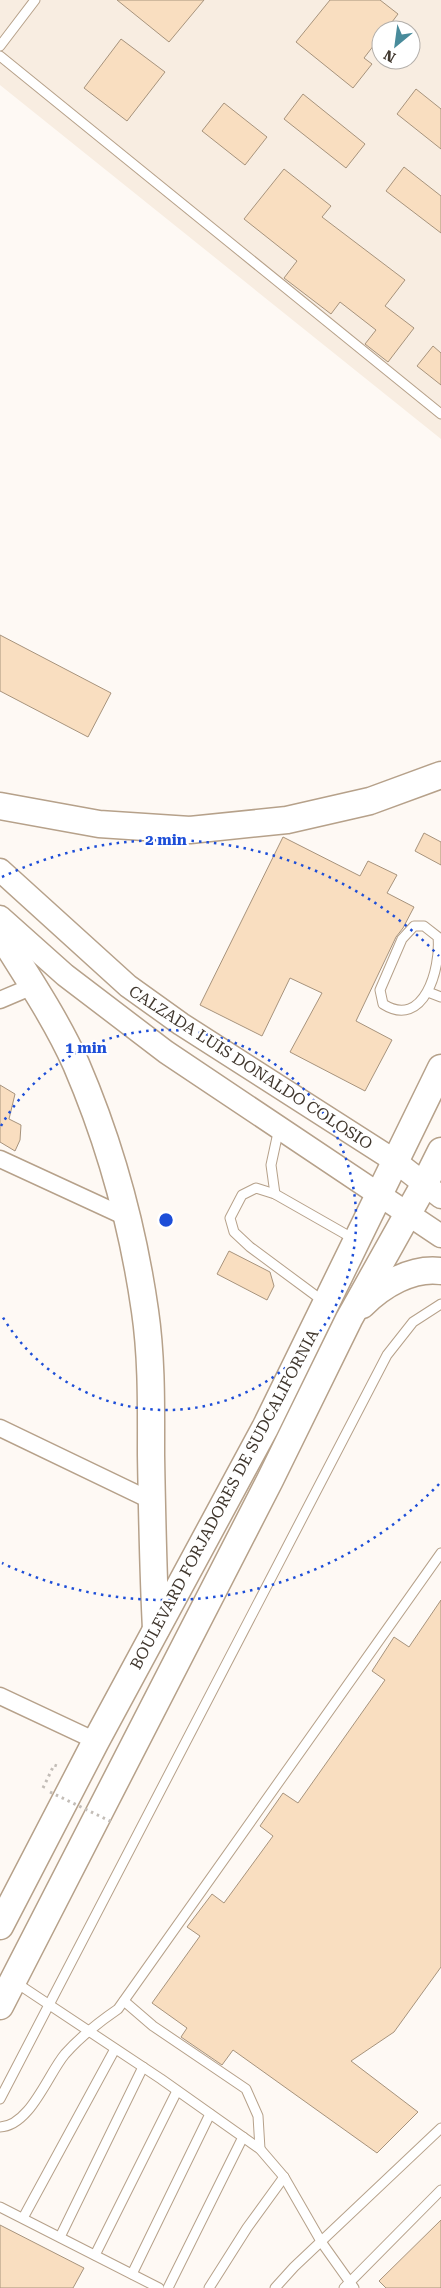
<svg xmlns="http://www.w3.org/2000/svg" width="441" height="2288" font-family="'Roboto Serif',serif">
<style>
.built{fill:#f8ede1;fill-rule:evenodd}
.building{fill:#f9dec0;stroke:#a7937c}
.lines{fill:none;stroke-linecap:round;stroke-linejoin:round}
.lane-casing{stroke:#b6a18a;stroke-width:11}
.street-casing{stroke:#b6a18a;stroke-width:19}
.secondary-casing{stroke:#b6a18a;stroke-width:25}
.primary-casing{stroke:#b6a18a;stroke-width:29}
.path{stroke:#c3bdb7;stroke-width:3;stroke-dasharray:2.5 4;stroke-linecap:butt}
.lane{stroke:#fff;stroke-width:9}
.street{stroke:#fff;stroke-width:16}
.secondary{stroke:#fff;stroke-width:22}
.primary{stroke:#fff;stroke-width:26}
.path-bridge{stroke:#c3bdb7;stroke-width:3;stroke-dasharray:2.5 4;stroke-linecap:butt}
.ring{fill:none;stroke:#1d4ed8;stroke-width:2.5;stroke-dasharray:2.5 5}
.labels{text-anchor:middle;stroke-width:4.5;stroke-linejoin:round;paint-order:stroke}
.street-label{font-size:16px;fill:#40372e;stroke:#fff}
.centre{fill:#1d4ed8;stroke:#fff;stroke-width:2.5}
.ring-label{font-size:15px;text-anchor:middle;font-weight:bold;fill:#1d4ed8;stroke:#fff;stroke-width:4.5;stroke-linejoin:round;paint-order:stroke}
</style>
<rect width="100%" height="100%" fill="#fef9f4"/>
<path class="built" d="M0 0H441V439L0 85ZM381 30H411V60H381Z"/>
<g class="building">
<polygon points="117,0 204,0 169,42"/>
<polygon points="330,0 380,0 398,14 386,30 381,30 381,36 364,58 372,64 353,88 296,42"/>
<polygon points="121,39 165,72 127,121 84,88"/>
<polygon points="416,89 441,109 441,149 397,114"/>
<polygon points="303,94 365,144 346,168 284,119"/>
<polygon points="224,103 267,137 245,165 202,131"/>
<polygon points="404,167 441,196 441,233 386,191"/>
<polygon points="284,169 331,206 322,217 405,280 385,306 414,328 388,362 365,344 376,330 340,302 331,314 284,278 297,261 244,219"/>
<polygon points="433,346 441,353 441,385 417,366"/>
<polygon points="0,635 111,693 88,737 0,691"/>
<polygon points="424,833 441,842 441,865 415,851"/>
<polygon points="283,837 360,876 368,861 397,875 387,893 414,907 403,928 396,937 356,1021 392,1040 365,1091 290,1052 322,993 290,978 262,1036 200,1005"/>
<polygon points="0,1085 15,1094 9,1119 21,1125 20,1140 15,1151 0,1142"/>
<polygon points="229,1251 270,1272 274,1286 267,1300 217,1274"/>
<polygon points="441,1600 441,1967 394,2032 351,2061 418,2112 377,2153 233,2050 222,2065 181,2037 187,2028 152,2003 200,1936 187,1927 212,1894 224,1903 273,1836 260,1826 283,1793 298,1803 385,1680 372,1671 394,1637 409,1647"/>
<polygon points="441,2220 441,2288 386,2288 379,2281"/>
<polygon points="0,2225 84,2268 73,2288 0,2288"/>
</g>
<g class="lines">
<g class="lane-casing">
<g id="lane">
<polyline points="0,46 35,0"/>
<polyline points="0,56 441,414"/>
<path d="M414 926H424L438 937C441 968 424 1030 383 1004L380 990 402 939Z"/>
<polyline points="428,992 441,997"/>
<polyline points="275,1194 271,1165 279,1128"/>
<polyline points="323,1301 250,1247 234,1232 230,1218 242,1195 256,1188 275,1194 354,1239"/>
<polyline points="15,1982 161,2079 260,2149 284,2177 322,2243 354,2288"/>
<polyline points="124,2001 153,2026 246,2089 258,2116 260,2149"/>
<polyline points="0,2099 387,1355 413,1322 441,1304"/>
<path d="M0 2127C30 2126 48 2074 65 2054 81 2036 99 2022 118 2009L441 1553"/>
<polyline points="0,2207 159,2288"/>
<polyline points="23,2218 115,2049"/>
<polyline points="60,2237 143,2067"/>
<polyline points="95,2255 177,2091"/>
<polyline points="132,2274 210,2114"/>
<polyline points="168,2288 243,2137"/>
<polyline points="209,2288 247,2228 284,2177"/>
<polyline points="275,2288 294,2267 441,2128"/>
<polyline points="344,2288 441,2190"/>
</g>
</g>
<g class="street-casing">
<g id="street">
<polyline points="0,1000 33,986"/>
<polyline points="0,1159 128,1218"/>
<polyline points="0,1428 152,1501"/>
<polyline points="0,1696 96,1741"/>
</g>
</g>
<g class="secondary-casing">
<g id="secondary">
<polyline points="0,870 128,986 181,1024 395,1161 441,1197"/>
<polyline points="0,917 65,975 166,1052 441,1236"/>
</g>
</g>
<g class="primary-casing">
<g id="primary">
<polyline points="0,806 99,824 190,830 287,820 370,801 441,775"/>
<path d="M0 933C26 975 56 1019 76 1064 110 1143 133 1227 145 1311 152 1359 151 1407 151 1455 152 1513 153 1571 156 1629"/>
<path d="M362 1305C382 1285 412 1267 441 1271"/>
<polyline points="0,1926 96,1741 265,1428 441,1068"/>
<polyline points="0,2006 270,1480 349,1319 424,1185 441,1151"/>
</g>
</g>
<polyline class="path" points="43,1788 54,1765 60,1767"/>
<use href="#lane" class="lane"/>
<use href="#street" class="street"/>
<use href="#secondary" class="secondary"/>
<use href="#primary" class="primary"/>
<polyline class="path-bridge" points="50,1792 114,1823"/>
</g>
<g class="ring">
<path d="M1 1126A190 190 0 1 1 1 1314"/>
<path d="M439 1484A380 380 0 0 1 2 1563M2 877A380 380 0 0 1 439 956"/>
</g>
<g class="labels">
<g class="street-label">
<text transform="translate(251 1067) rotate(33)" y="6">CALZADA LUIS DONALDO COLOSIO</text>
<text transform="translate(224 1499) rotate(-62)" y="6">BOULEVARD FORJADORES DE SUDCALIFORNIA</text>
</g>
</g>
<circle cx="166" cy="1220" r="8" class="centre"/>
<g class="ring-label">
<text x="166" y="845">2 min</text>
<text x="86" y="1053">1 min</text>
</g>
<g transform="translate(396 45) rotate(209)"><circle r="24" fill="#ffffff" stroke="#b3afab"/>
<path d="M0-4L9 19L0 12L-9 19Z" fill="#488b9b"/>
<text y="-8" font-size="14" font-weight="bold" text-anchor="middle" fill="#40372e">N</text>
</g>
</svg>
